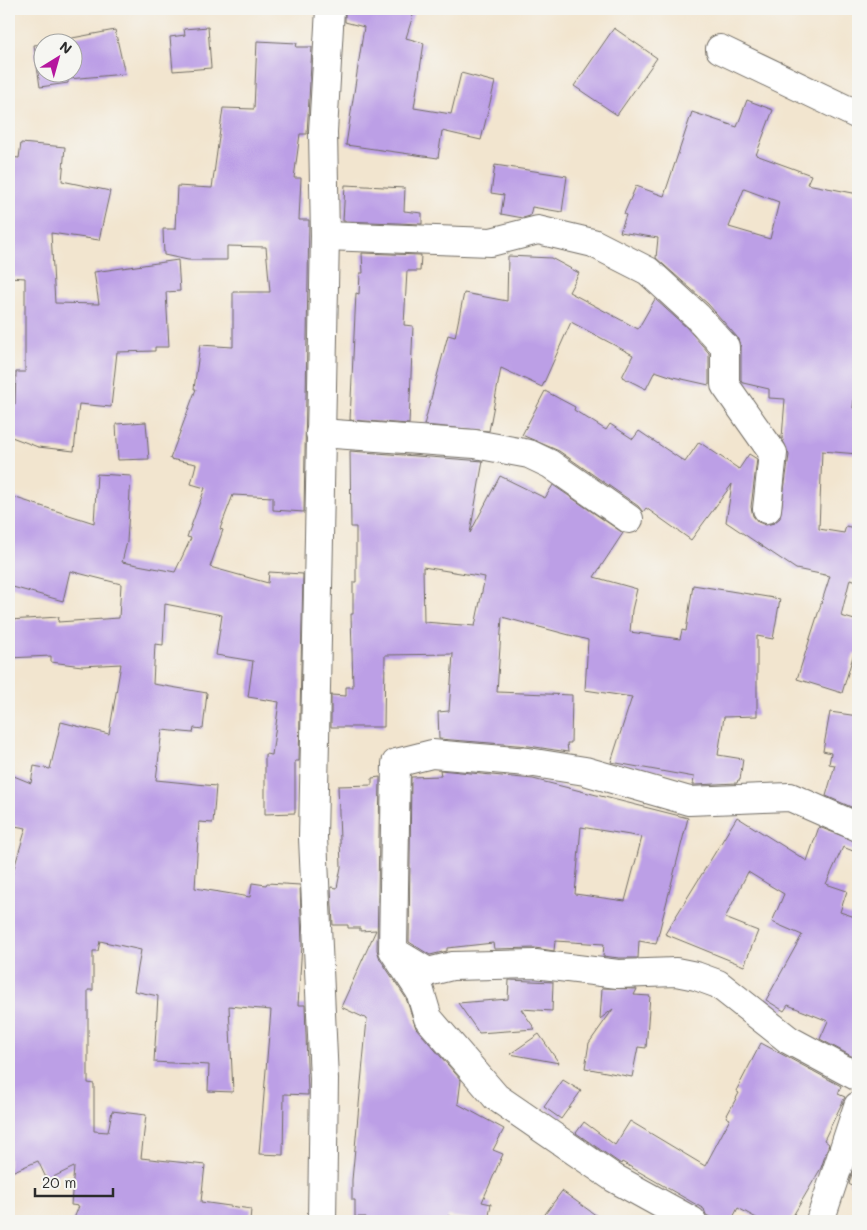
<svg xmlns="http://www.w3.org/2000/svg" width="867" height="1230" font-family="Mali,sans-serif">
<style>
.building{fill:#bc9fe6;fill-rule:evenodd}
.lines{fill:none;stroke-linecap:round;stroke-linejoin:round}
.minor-casing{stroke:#716c64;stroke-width:30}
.minor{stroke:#fff;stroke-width:28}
</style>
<rect width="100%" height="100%" fill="#f6f6f2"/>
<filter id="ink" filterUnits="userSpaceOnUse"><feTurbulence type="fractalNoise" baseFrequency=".02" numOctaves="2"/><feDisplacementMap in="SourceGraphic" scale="10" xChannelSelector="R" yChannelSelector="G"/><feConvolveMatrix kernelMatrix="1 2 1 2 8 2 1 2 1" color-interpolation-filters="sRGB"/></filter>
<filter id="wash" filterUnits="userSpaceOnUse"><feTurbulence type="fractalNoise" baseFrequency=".0096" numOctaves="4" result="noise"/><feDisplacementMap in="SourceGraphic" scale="20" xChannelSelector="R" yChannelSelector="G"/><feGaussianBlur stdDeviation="1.12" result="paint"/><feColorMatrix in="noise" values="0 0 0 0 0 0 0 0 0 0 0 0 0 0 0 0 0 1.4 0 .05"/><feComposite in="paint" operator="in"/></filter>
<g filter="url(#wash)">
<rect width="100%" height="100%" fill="#f2e5cf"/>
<g id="blocks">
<g class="building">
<polygon points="345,9 415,9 406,38 424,43 414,108 451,114 461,73 495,82 481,140 442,131 438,158 346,145 364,27 345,22"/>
<polygon points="208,27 211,68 173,71 170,37 185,35 184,29"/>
<polygon points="614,28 657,58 617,115 574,86"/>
<polygon points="115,30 125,74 68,79 68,83 40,87 34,45 42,44 42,72 72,72 72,42 51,42"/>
<polygon points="257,41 297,43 296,47 312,47 307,134 300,134 294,178 301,178 299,220 309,220 304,512 273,510 273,497 233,495 220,529 223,530 210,567 268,583 269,572 303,574 299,761 295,761 295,813 265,814 265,754 272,755 279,702 248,697 253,661 216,655 222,615 165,604 163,645 155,644 153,684 207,693 203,729 194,728 193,733 162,730 156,780 216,786 213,823 199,822 195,888 250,897 252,883 266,885 267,883 300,885 302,945 298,1005 305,1005 308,1095 284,1094 283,1155 259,1154 271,1010 229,1006 233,1092 208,1091 209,1065 154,1062 158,996 134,991 141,950 100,941 98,951 93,951 93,990 88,990 88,1083 94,1084 94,1131 108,1132 112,1111 146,1115 141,1158 205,1165 201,1202 251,1209 250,1221 73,1221 79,1206 71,1205 74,1167 47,1180 38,1161 9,1173 9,885 26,828 9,825 9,774 31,783 34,766 50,769 61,722 109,734 121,664 82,666 51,662 51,656 9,658 9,620 59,617 58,622 119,618 121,584 70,571 63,601 9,586 9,509 13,497 94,523 97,474 131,476 127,542 122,562 175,572 191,538 187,537 205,488 191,484 196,464 170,459 196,389 194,389 200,345 233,347 233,292 270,292 266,247 227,246 227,260 188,260 164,255 163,229 175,229 177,186 212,188 223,108 254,109"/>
<path d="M747 100 773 110 756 155 811 175 807 184 858 194V368L853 408 858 409V454L822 451 819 529 844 533 846 526 858 529V581L850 579 841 616 858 621V654L854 653 842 693 797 679 830 576 796 569 726 522 732 484 691 540 646 508 643 512 638 506 559 451 522 435 545 391 575 407 574 410 606 430 610 424 633 439 639 431 685 462 699 442 739 469 749 454 757 459 751 507 753 516 758 522 766 525 774 523 780 518 789 455 782 438 785 399 769 398V389L743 383 741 380V347L737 337 708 304 656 258 658 238 620 232 626 215 624 214 636 186 664 196 692 112 737 127ZM744 189 779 202 770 239 729 227Z"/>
<polygon points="21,143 65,147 62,181 110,191 99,240 51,233 55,303 99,304 94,272 178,260 180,291 166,292 169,347 155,347 155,351 117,352 111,407 79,404 74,451 38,447 9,436 9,404 15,404 16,372 25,372 25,278 9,277 9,157 19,158"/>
<polygon points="495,165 567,176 562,212 532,207 530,216 523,218 501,214 504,195 491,193"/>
<polygon points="345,185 405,188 404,211 422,213 422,224 343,221"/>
<polygon points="362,253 421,255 420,271 407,271 404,325 413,326 409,424 350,420 356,293 359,294 360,273 363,273"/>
<polygon points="508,256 551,258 579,273 569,292 638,329 655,299 686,327 709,353 709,385 673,377 655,371 646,389 622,377 633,355 571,322 542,387 501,368 489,431 424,425 448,335 455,337 464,293 507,301"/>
<polygon points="146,422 149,459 118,460 116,424"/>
<path d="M350 451 483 461 470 533 500 476 545 498 553 485 623 533 594 577 637 589 632 610 630 632 680 639 682 630 686 631 693 585 780 599 773 639 757 636V716L724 717 718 755 743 759 740 780H738L737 783 695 785H693L694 777 611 762 632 697 585 690 588 640 502 617 497 692 572 695 571 743H567L568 752 529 746 439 739 438 712 449 711 453 654 385 655 384 727H331V695L346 696V687H353L351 614H353V582H356V527H351ZM423 567 485 577 475 626 424 622Z"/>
<polygon points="830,712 858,716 858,810 826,796 835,765 829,764 831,753 823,751"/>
<path d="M440 770 533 779 688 818 656 944 639 941 638 958H619L603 956 604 944 555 941 554 951 535 948 494 949 493 943 447 948V951L430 955 409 942 411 777 441 776ZM581 827 642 837 625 901 575 894Z"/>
<polygon points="380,777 377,950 380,959 406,998 416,1028 461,1080 458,1104 504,1129 493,1150 503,1154 482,1202 491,1204 488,1221 448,1216 448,1221 366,1221 366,1217 355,1217 355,1200 352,1200 352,1180 367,1019 341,1007 376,930 360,931 360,928 348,928 348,925 333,925 331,887 337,888 341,867 338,786 372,785 372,778"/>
<polygon points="737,817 807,861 819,827 858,842 858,853 843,847 826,884 847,891 840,912 858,918 858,1045 853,1057 820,1039 828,1021 788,1005 784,1011 766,1000 802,935 772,922 784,894 748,872 725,918 758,931 744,966 665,934"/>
<polygon points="509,980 553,982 552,1011 521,1009 535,1029 479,1033 458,1003 508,999"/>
<polygon points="602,988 637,989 634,995 650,996 646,1048 638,1047 632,1077 585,1068 589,1043 613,1009 600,1019"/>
<polygon points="539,1034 559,1063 510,1054"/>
<polygon points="761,1043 841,1086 838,1094 845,1097 824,1140 829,1144 821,1168 790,1221 762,1221 738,1208 731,1221 718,1221 706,1215 704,1209 622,1162 621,1164 576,1133 584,1122 615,1145 630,1121 705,1166 730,1119 726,1117 739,1093 736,1091"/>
<polygon points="563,1080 581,1091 561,1119 544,1107"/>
<polygon points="856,1160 858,1161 858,1190 849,1184"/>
<polygon points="562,1191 604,1221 540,1221"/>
</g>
</g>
</g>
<g filter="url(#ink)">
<use href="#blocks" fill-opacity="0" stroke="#716c64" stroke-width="1"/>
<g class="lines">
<g class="minor-casing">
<g id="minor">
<polyline points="720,49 858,115"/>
<polyline points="325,236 491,242 538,230 593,243 648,271 697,316 725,347 725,385 773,453 767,509"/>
<polyline points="320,433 475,444 529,454 550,464 629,519"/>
<polyline points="398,954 428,972 452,966 535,964 618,974 676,972 696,976 718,984 789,1040 858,1077"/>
<polyline points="322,1221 324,1079 313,838 325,236 323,132 330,9"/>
<polyline points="692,1221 614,1178 496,1097 428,1018 420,991 393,950 396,763 432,754 528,762 585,771 689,801 790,797 858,827"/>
<polyline points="820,1221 858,1106"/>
</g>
</g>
<use href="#minor" class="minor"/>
</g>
</g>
<rect width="867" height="1230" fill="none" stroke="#f6f6f2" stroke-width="30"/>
<g transform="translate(58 58) rotate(37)"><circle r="24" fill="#f6f6f2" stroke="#a5a5a2"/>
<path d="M0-4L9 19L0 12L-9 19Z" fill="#b5179e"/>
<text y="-8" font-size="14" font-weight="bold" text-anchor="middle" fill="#2b2b2b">N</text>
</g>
<path d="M35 1188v8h78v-8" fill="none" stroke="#2b2b2b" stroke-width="2.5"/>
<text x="42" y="1188" font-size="15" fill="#2b2b2b" stroke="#f6f6f2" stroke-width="4" paint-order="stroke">20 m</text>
</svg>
